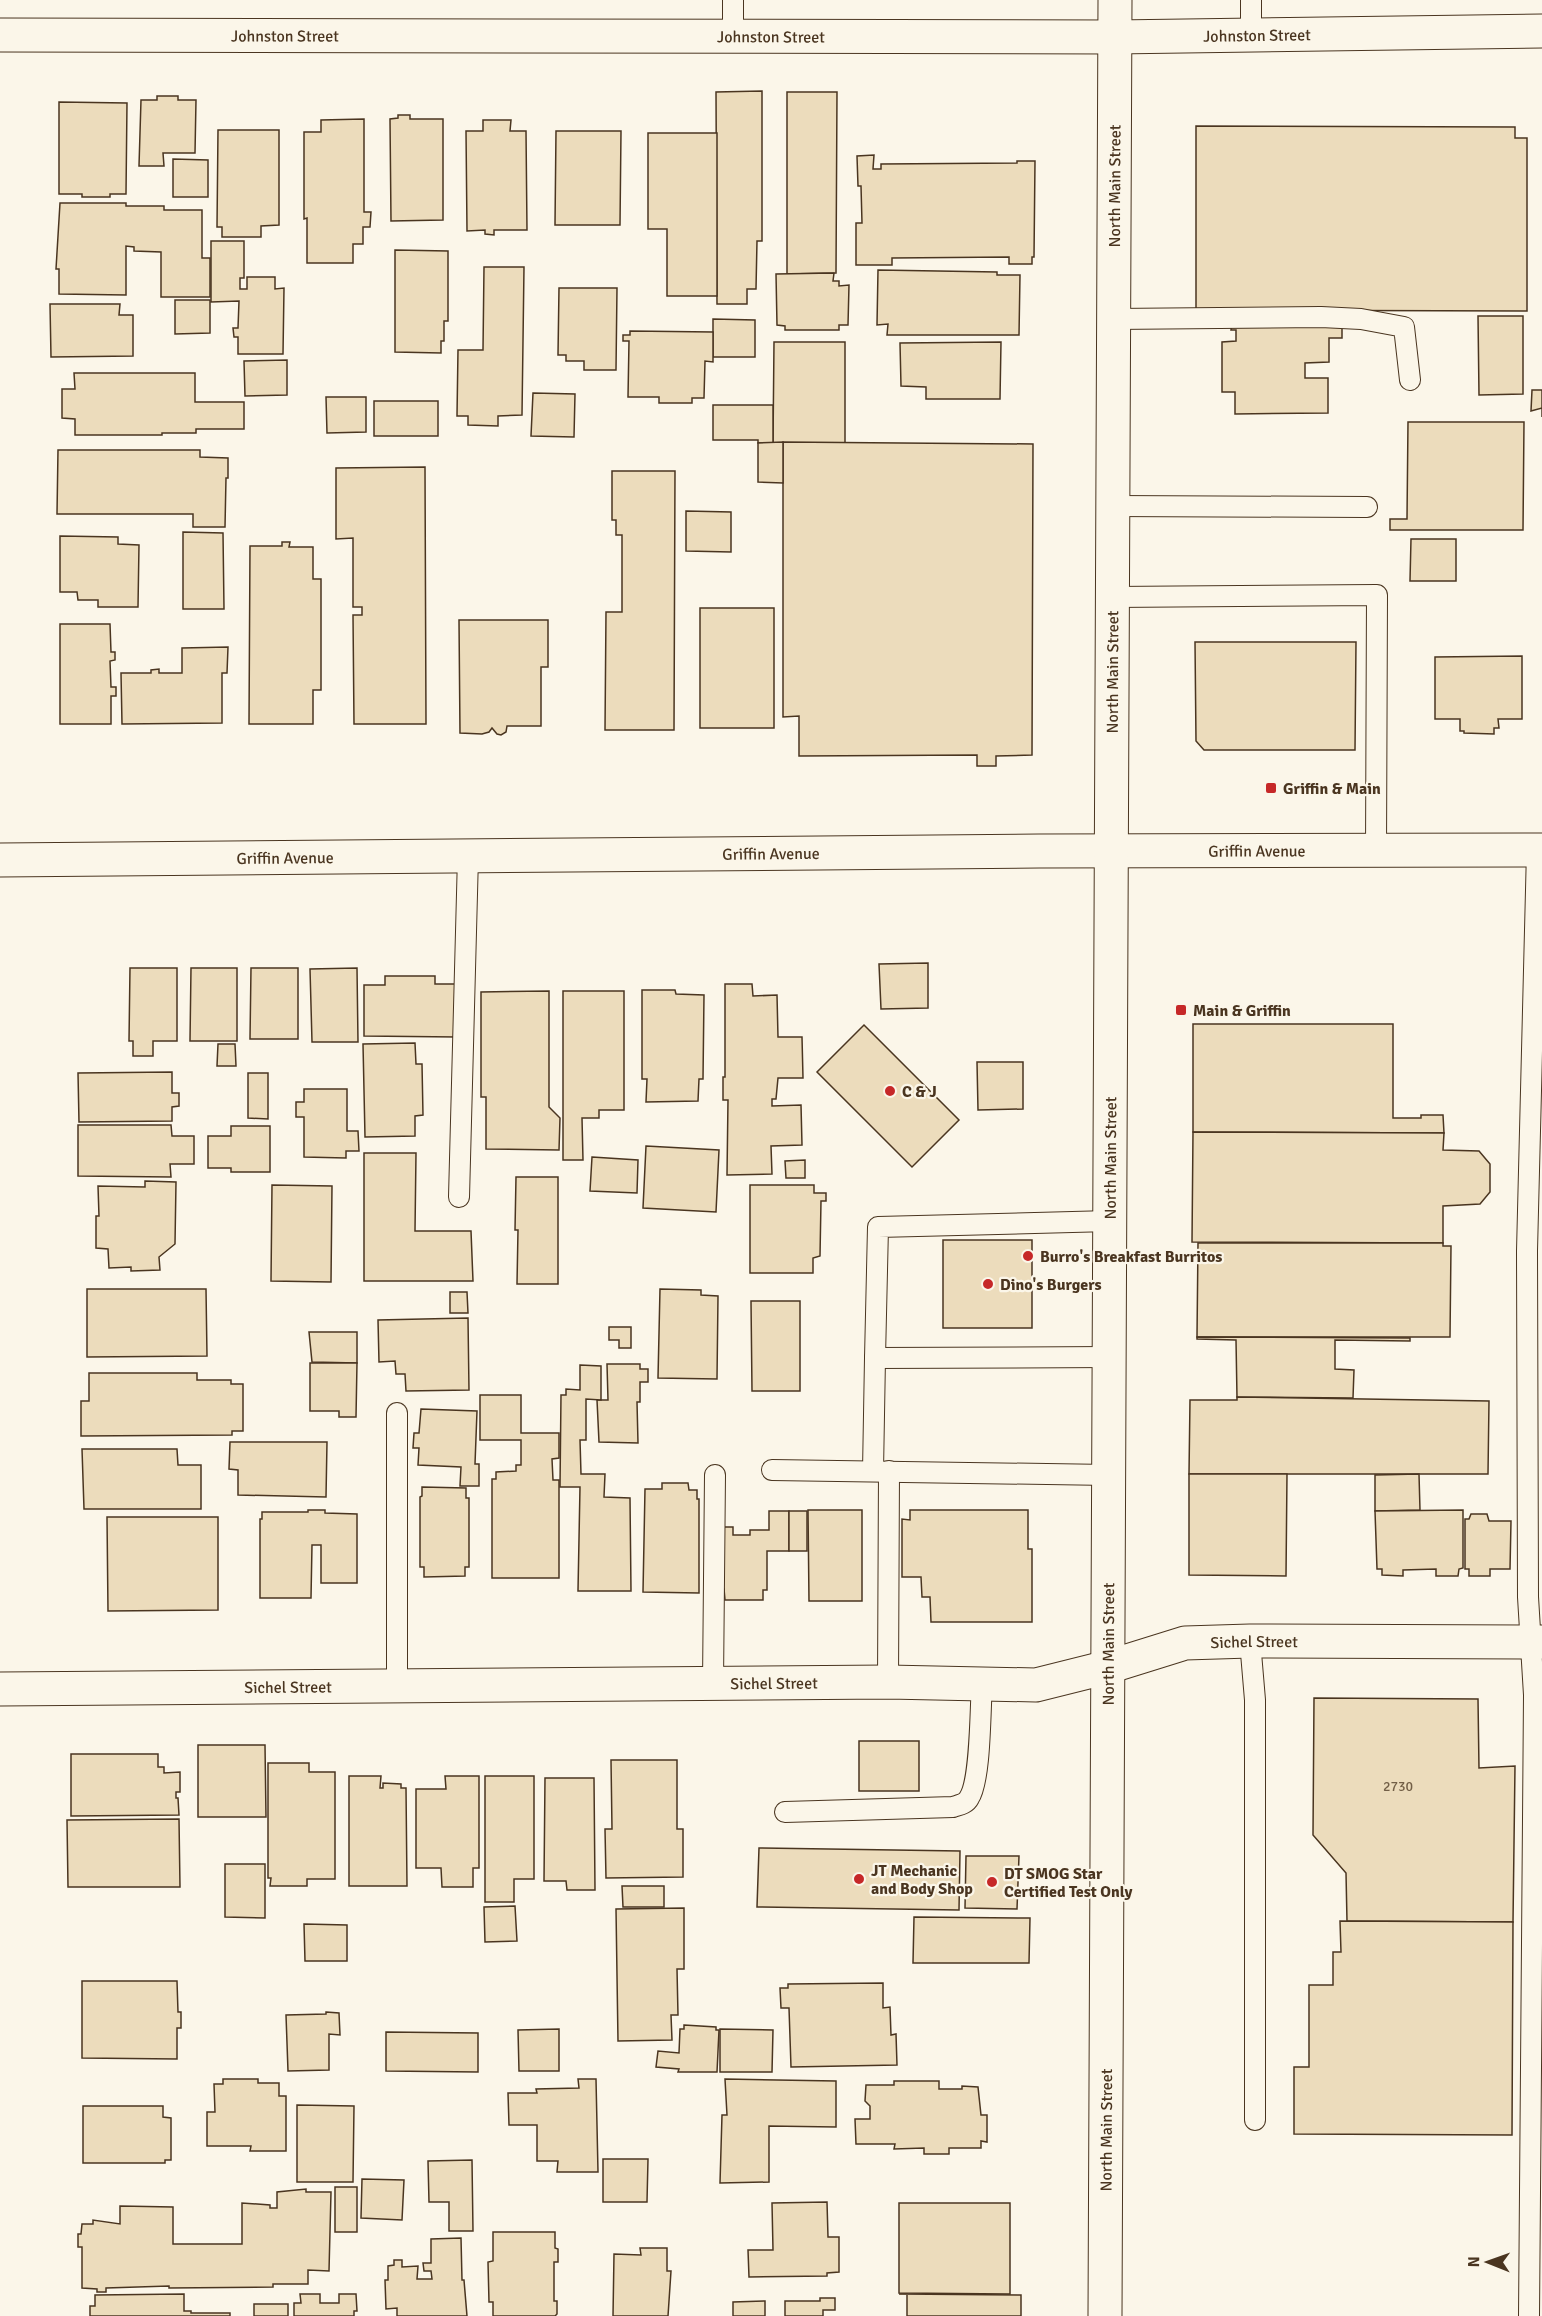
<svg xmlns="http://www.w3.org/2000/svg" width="1542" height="2316" font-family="Signika,sans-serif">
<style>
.building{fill:#ecdcbc;stroke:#4a3520;stroke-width:1.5}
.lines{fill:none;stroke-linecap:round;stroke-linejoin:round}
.lane-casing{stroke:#4a3520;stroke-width:22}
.street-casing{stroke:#4a3520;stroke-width:35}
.secondary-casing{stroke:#4a3520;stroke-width:35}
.lane{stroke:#fbf6e9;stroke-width:20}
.street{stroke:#fbf6e9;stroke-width:33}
.secondary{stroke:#fbf6e9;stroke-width:33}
.poi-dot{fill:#c62828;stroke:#fbf6e9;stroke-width:2}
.labels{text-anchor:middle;stroke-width:4.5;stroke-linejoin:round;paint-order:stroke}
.number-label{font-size:14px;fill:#725f47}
.street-label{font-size:16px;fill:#4a3520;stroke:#fbf6e9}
.poi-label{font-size:16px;font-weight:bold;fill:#4a3520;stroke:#fbf6e9;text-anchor:start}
</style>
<rect width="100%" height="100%" fill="#fbf6e9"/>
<g class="building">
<polygon points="762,91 762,241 757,241 756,289 747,289 747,304 717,304 716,92"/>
<polygon points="787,92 837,92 836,273 787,274"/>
<polygon points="157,96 178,96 178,100 196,100 195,153 163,153 164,166 139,166 141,100 157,100"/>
<polygon points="59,102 127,103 126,194 110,194 110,197 82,197 82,194 59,194"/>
<polygon points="398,115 410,115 410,119 443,119 443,220 391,221 390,119 398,118"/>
<polygon points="364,119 364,212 371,212 370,227 363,227 363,244 353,244 353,263 307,263 307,218 304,219 304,132 321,132 321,120"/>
<polygon points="483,120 511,120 510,131 526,131 527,230 494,230 494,235 485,234 485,230 467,231 466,131 483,131"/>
<polygon points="1196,126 1515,127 1515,138 1527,138 1527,311 1196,310"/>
<polygon points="218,130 279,130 279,225 261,226 261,237 222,237 222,227 217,227"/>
<polygon points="556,131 621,131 620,225 555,225"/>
<polygon points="648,133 717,133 717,296 667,296 667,229 648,229"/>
<polygon points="874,155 873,169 881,169 881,164 1017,163 1017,161 1035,161 1034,257 1032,257 1032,264 1009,264 1009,257 892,258 892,265 856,265 856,223 862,223 861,186 858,186 857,156"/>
<polygon points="173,159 208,160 208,197 173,197"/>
<polygon points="60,203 126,203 126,206 164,206 164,210 202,210 202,258 210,258 210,297 161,297 161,252 134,251 134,247 126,246 126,295 59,294 59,269 56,269"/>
<polygon points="211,241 244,241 244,278 240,278 240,289 247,289 247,277 275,277 275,289 284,288 283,354 238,354 238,337 234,337 233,328 238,328 239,301 211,302"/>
<polygon points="395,250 448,251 448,321 444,321 444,341 441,341 441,353 395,352"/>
<polygon points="484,267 524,267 522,415 498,416 498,426 468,425 468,416 457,416 458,350 483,350"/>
<polygon points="878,270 997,272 997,275 1020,275 1019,335 887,335 888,324 877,325"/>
<polygon points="834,273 833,281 839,281 839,286 849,285 848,325 839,325 839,330 785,330 785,326 777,325 776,274"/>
<polygon points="559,288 617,288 616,370 584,370 584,361 566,361 566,355 558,355"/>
<polygon points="175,300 210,300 210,333 175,334"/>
<polygon points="50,304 120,304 119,315 133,315 133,356 51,357"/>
<polygon points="1478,316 1523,316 1523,394 1479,395"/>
<polygon points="713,319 755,320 755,357 713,357"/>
<polygon points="1232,322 1342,325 1342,338 1329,338 1329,362 1305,363 1305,378 1328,378 1328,413 1235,414 1235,392 1222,392 1222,342 1236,341 1236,330 1231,330"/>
<polygon points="630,331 713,332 713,362 705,361 704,398 692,398 692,403 659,403 659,397 628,397 629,341 623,341 623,335 630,335"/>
<polygon points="774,342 845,342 845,443 773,443"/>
<polygon points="1001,342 1000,399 926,399 926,387 901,386 900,343"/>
<polygon points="287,360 287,395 245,396 244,361"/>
<polygon points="74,373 195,373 195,402 244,402 244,429 196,429 196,433 162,433 162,435 75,435 75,419 62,418 62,389 75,389"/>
<polygon points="1532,390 1542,390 1542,417 1542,408 1531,411"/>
<polygon points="533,393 575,394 574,437 531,436"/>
<polygon points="326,397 366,397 366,432 327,433"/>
<rect x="374" y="401" width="64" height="35"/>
<polygon points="713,405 773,405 773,443 758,443 758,440 713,440"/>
<polygon points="1408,422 1524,422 1523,530 1390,530 1390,519 1407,519"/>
<polygon points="783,442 1033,444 1032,755 996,756 996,766 977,766 977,755 799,756 799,716 783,717"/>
<polygon points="783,442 783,483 758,482 758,443"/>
<polygon points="58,450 200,450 200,457 228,458 228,478 226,478 225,527 193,527 193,514 57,514"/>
<polygon points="425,467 426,724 354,724 353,615 362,615 362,607 353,607 353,538 336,539 336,468"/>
<polygon points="612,471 675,471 674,730 605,730 606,612 622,612 622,535 616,535 616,520 612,520"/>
<polygon points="686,511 731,512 731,552 686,551"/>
<polygon points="183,532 223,533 224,609 183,609"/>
<polygon points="60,536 118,537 118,544 139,545 138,607 98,607 98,600 78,600 77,592 60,592"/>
<polygon points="1411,539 1456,539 1456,581 1410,581"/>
<polygon points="282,542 290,542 289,547 313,547 313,579 321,579 321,690 313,690 313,724 249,724 250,546 282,546"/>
<rect x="700" y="608" width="74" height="120"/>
<polygon points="459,620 548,620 548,667 541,667 541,726 507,726 506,732 501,735 497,734 492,728 489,732 482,734 460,733"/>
<polygon points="60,624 110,624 111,652 115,652 115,660 110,661 111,687 116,687 116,696 111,696 111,724 60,724"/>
<polygon points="1195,642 1356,642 1355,750 1204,750 1196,741"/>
<polygon points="228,647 227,673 222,673 222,723 122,724 121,673 151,673 151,670 159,669 159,673 182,673 182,648"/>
<polygon points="1522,656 1522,719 1498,719 1499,728 1494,728 1494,734 1464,733 1464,731 1460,731 1460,719 1435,719 1435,657"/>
<polygon points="928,963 928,1008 881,1009 879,964"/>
<polygon points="130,968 177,968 177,1041 153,1041 153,1056 133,1056 133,1041 129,1041"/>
<polygon points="191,968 237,968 237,1041 190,1041"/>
<polygon points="251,968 298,968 298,1039 250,1039"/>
<polygon points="357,968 358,1042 312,1042 310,969"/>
<polygon points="385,976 435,976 435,984 457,984 457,1037 364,1036 364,985 385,985"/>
<polygon points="725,984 752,984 753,996 777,995 778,1037 802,1037 803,1078 778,1078 776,1099 772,1099 772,1106 801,1105 802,1145 771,1146 772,1174 727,1175 728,1100 723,1100 723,1077 725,1077"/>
<polygon points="642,990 675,990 676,994 704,995 703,1079 699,1079 698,1101 646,1102 647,1079 642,1079"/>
<polygon points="549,991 549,1107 560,1118 559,1150 486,1149 486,1097 481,1097 481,992"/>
<polygon points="563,991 624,991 624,1110 599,1110 599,1118 582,1118 583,1160 563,1160"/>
<polygon points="1193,1024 1393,1024 1393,1118 1421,1118 1421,1115 1443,1115 1444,1133 1193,1132"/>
<polygon points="864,1025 959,1120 912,1167 817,1072"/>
<polygon points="415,1043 416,1064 422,1064 423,1115 415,1116 415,1136 365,1137 363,1044"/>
<polygon points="218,1044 235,1044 236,1066 217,1066"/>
<polygon points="977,1062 1023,1062 1023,1109 978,1110"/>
<polygon points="172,1072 172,1093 179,1093 179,1106 172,1107 172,1121 79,1122 78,1073"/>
<polygon points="248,1073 268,1073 268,1119 248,1118"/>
<polygon points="304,1089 347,1089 347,1131 358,1131 359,1151 346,1151 346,1158 304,1157 304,1117 296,1117 296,1102 304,1102"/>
<polygon points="78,1125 171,1125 172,1136 194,1136 194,1164 170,1164 171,1177 78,1176"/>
<polygon points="231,1126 270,1126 270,1172 231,1172 231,1168 208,1168 208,1136 231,1136"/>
<polygon points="1193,1132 1444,1133 1443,1150 1479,1151 1490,1164 1490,1192 1480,1204 1443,1206 1443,1243 1192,1242"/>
<polygon points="646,1146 719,1150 716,1212 643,1208"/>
<polygon points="364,1153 416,1153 415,1231 471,1231 473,1281 364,1281"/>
<polygon points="592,1157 638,1160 637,1193 590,1191"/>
<polygon points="805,1160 805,1178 786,1178 785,1161"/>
<polygon points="516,1177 558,1177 558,1284 517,1284 518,1230 515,1230"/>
<polygon points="145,1181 176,1182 175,1244 159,1257 160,1270 131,1271 131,1267 109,1268 108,1249 96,1248 96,1216 99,1216 98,1186 145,1187"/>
<polygon points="272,1185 332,1186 331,1282 271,1281"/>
<polygon points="750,1185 814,1185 814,1193 826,1193 826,1201 821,1201 820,1256 813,1258 813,1273 750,1273"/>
<rect x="943" y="1240" width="89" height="88"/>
<polygon points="1198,1243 1443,1243 1443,1246 1451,1246 1450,1337 1197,1337"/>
<polygon points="87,1289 206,1289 207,1356 87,1357"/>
<polygon points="660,1289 701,1290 701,1295 718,1296 717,1379 658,1378"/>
<polygon points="450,1292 467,1292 468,1313 450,1313"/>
<polygon points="751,1301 800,1301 800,1391 752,1391"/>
<polygon points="468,1318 469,1390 406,1391 405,1374 396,1374 395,1361 379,1362 378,1320"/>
<polygon points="609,1327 631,1327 631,1348 619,1348 619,1340 609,1340"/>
<polygon points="309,1332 357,1332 357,1363 312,1362"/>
<polygon points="1197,1337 1410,1338 1410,1341 1335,1340 1335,1369 1354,1370 1353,1398 1237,1397 1236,1340 1197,1339"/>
<polygon points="310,1363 357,1363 356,1417 339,1417 339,1411 310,1411"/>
<polygon points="607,1364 640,1364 640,1369 648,1369 648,1382 640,1382 640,1402 637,1402 638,1443 599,1442 597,1400 608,1400"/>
<polygon points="580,1365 601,1366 601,1400 586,1399 586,1440 580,1440 581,1474 605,1474 604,1497 630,1498 631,1591 578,1591 580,1487 560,1487 561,1395 566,1395 566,1389 580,1390"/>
<polygon points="89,1373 197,1373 197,1380 231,1380 231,1384 243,1384 243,1431 232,1431 232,1435 81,1436 81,1401 89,1401"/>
<polygon points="480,1395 521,1395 521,1433 559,1433 559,1458 552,1459 553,1480 559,1480 559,1578 492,1578 492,1479 496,1479 496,1472 516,1471 516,1465 521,1465 521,1440 480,1440"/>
<polygon points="1237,1397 1489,1401 1488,1474 1189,1474 1190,1400 1237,1400"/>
<polygon points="421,1409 477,1411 475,1464 479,1464 479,1486 460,1486 461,1467 418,1465 419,1448 413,1448 414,1433 419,1433"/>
<polygon points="230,1442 327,1442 326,1497 238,1495 238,1470 229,1469"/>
<polygon points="82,1449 177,1449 178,1465 201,1465 201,1509 84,1509"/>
<polygon points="1189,1474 1287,1474 1286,1576 1189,1575"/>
<polygon points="1419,1474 1420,1510 1375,1511 1375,1475"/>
<polygon points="662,1483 688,1483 689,1490 697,1490 697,1499 699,1499 699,1593 643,1592 645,1489 662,1489"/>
<polygon points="422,1487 466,1488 466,1498 469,1498 469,1567 465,1567 465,1576 424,1577 424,1567 420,1567 420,1497 422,1496"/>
<polygon points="308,1510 325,1510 325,1513 357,1514 357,1583 321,1583 321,1545 312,1545 311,1598 260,1598 260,1519 262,1519 262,1512 308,1512"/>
<polygon points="808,1510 862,1510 862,1601 809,1601"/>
<polygon points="910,1510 1028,1510 1028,1549 1032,1549 1032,1622 931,1622 930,1597 922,1597 921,1577 902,1577 902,1519 910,1520"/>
<polygon points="1463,1510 1463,1568 1459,1569 1458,1576 1436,1576 1436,1569 1403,1570 1403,1576 1382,1575 1382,1569 1377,1569 1375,1511"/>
<polygon points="769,1511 789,1511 789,1551 767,1551 767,1590 763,1590 763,1600 725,1600 724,1589 721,1589 721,1527 733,1527 733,1535 750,1535 750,1530 769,1530"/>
<rect x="789" y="1511" width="18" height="40"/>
<polygon points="1471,1514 1487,1514 1489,1521 1511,1521 1510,1569 1490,1569 1490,1576 1469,1576 1469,1569 1465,1569 1465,1519 1469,1519"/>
<polygon points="107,1517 218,1517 218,1610 108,1611"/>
<polygon points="1314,1698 1478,1699 1479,1768 1515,1766 1513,1922 1347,1921 1346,1873 1313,1835"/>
<rect x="859" y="1741" width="60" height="50"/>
<polygon points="198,1745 265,1745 266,1817 198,1817"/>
<polygon points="71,1754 158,1754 158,1767 164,1767 164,1773 180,1772 180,1792 176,1792 176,1798 178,1798 179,1815 71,1816"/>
<polygon points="611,1760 677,1760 677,1829 683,1829 683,1877 606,1878 605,1829 612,1829"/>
<polygon points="268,1763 309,1763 309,1772 335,1772 335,1879 307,1879 307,1886 270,1886 271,1878 268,1878"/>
<polygon points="349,1776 381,1776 380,1788 383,1788 383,1783 401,1784 401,1788 406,1788 407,1886 349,1886"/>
<polygon points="445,1776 479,1776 479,1868 473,1868 473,1887 442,1887 441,1868 416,1868 416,1789 446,1789"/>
<polygon points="485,1776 534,1776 534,1879 514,1879 514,1902 485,1902"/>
<polygon points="545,1778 594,1778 595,1890 567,1890 566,1881 544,1881"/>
<polygon points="179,1819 180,1887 68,1887 67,1820"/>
<polygon points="759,1848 960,1851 959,1910 757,1907"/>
<polygon points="966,1856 1019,1856 1017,1909 965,1908"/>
<polygon points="225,1864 265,1864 265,1918 225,1917"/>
<polygon points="622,1886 664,1886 664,1907 623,1907"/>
<polygon points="515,1906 517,1941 485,1942 484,1907"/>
<polygon points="684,1908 684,1969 677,1969 678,2015 671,2015 672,2040 618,2041 616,1909"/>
<polygon points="914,1917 1030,1918 1029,1963 913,1963"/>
<polygon points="1340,1921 1513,1922 1512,2135 1294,2134 1294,2067 1309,2067 1309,1985 1333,1985 1333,1952 1341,1952"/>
<polygon points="304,1924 347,1925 347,1961 305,1961"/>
<polygon points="82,1981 177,1981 178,2012 181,2012 181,2028 177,2028 177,2059 82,2058"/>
<polygon points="883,1983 883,2008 890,2007 891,2035 896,2034 897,2065 791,2067 789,2008 781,2008 780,1988 788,1988 788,1984"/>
<polygon points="326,2012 339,2013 340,2035 329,2034 329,2070 288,2071 286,2015 326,2014"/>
<polygon points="684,2025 716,2027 716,2030 719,2030 717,2072 678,2072 679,2069 656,2067 658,2051 679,2053 680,2029 684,2029"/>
<polygon points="559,2029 559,2071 519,2071 518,2030"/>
<polygon points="720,2029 773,2030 772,2072 720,2072"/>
<polygon points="386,2032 478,2033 478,2072 386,2071"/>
<polygon points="223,2079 258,2079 258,2083 279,2083 279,2096 286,2096 286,2151 250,2151 251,2146 207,2146 207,2112 215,2112 214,2084 223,2084"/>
<polygon points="578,2079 596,2079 598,2172 557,2172 558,2161 537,2161 537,2125 509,2125 508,2093 537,2093 536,2089 579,2088"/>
<polygon points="725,2079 836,2081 836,2127 769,2126 769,2182 720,2183 722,2115 727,2115"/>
<polygon points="894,2081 939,2081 939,2089 962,2089 962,2086 978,2087 981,2115 987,2115 987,2142 981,2141 981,2148 949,2148 949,2154 924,2154 924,2148 894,2149 895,2144 856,2144 855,2119 870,2119 870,2106 865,2101 866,2085 894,2085"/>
<polygon points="297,2105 354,2106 353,2182 297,2182"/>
<polygon points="83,2106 163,2106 163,2117 171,2118 171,2160 165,2160 165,2163 83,2163"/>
<polygon points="603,2159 648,2159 647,2202 603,2202"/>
<polygon points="472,2160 473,2231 449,2231 449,2202 429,2202 428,2161"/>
<polygon points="362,2179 404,2180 402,2220 361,2218"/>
<rect x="335" y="2187" width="22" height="45"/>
<polygon points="306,2189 306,2192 331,2192 329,2271 308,2270 308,2284 273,2284 273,2287 169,2288 169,2286 106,2288 106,2292 97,2292 97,2289 82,2288 82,2247 78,2247 78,2234 81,2234 82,2224 93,2224 93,2220 120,2224 120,2206 173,2207 173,2244 242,2244 242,2203 270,2205 270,2208 277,2208 277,2192"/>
<polygon points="827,2202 828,2237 839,2237 839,2272 827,2273 827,2276 749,2277 748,2250 773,2250 772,2203"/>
<polygon points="899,2203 1010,2203 1010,2294 899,2293"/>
<polygon points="493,2232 555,2232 555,2248 558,2249 558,2262 554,2262 554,2301 557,2301 557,2314 555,2316 493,2316 493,2302 489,2302 488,2262 493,2261"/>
<polygon points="461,2238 462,2280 464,2280 467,2316 397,2316 397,2308 386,2309 385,2280 388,2280 388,2266 394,2265 394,2260 402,2260 402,2267 418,2266 417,2279 432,2279 431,2271 424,2271 423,2263 431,2263 431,2239"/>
<polygon points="640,2248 667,2248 667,2271 671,2271 668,2316 613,2316 614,2254 641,2255"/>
<polygon points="184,2294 184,2311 191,2311 191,2313 230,2313 230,2316 90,2316 90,2306 95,2306 95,2295"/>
<polygon points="300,2294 320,2294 320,2303 339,2303 339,2294 356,2294 357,2311 354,2311 354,2316 294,2316 294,2303 301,2303"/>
<polygon points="899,2294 1021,2295 1021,2316 907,2316 907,2294"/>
<polygon points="820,2298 835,2298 835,2310 823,2310 823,2316 785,2316 785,2301 820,2301"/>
<polygon points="765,2301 765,2316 733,2316 733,2302"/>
<rect x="254" y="2304" width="34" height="12"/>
</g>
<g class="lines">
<g class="lane-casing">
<g id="lane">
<polyline points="1251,0 1251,35"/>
<polyline points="733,35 733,0"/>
<polyline points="1114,319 1321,317 1361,319 1404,327 1410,380"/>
<polyline points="1113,506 1367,507"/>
<polyline points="1113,597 1377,595 1376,851"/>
<polyline points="459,1197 468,856"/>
<polyline points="1110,1357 875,1358 878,1227 1110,1221"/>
<polyline points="772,1470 1109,1475"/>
<polyline points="873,1471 875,1358"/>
<polyline points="1250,1641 1255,1700 1255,2120"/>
<polyline points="888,1682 889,1471"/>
<polyline points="713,1683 715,1475"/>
<polyline points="397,1686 397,1413"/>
<path d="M785 1812 953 1807C959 1805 966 1804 969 1798 981 1780 980 1709 982 1684"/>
<polyline points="1529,2316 1534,1695 1528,1597 1527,1251 1537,850"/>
</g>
</g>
<g class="street-casing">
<g id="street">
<path id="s1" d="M0 35 1115 37 1542 31"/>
<path id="s2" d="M0 1689 888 1682 1036 1685 1108 1667 1185 1643 1250 1641 1542 1642"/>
</g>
</g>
<g class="secondary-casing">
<g id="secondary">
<path id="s3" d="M0 860 1039 851 1542 850"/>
<path id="s4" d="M1105 2316 1115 0"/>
</g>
</g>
<use href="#lane" class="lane"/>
<use href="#street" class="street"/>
<use href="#secondary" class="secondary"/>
</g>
<g class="poi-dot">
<rect x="1265" y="782" width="12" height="12" rx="3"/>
<rect x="1175" y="1004" width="12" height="12" rx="3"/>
<circle cx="890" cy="1091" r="6"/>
<circle cx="1028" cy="1256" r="6"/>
<circle cx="988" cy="1284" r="6"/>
<circle cx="859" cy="1879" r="6"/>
<circle cx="992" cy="1882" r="6"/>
</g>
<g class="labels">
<g class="number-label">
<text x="1398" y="1791">2730</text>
</g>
<g class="street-label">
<text dy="6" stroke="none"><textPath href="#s1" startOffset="285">Johnston Street</textPath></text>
<text dy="6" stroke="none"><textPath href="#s1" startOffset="1257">Johnston Street</textPath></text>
<text dy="6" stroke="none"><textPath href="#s1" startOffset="771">Johnston Street</textPath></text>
<text dy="6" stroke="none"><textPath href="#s4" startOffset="2130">North Main Street</textPath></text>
<text dy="6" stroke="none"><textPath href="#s4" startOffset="1644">North Main Street</textPath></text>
<text dy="6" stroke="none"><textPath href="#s3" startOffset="1257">Griffin Avenue</textPath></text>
<text dy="6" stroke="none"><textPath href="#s3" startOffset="771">Griffin Avenue</textPath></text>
<text dy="6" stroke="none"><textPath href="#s3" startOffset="285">Griffin Avenue</textPath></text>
<text dy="6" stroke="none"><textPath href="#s4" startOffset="1158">North Main Street</textPath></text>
<text dy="6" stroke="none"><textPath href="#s2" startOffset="1260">Sichel Street</textPath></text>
<text dy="6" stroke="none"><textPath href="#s4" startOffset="672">North Main Street</textPath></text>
<text dy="6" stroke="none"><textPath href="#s2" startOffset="774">Sichel Street</textPath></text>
<text dy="6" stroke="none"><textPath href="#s2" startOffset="288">Sichel Street</textPath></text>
<text dy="6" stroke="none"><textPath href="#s4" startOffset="186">North Main Street</textPath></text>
</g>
<g class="poi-label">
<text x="1283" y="794">Griffin &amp; Main</text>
<text x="1193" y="1016">Main &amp; Griffin</text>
<text x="902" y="1097">C &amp; J</text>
<text x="1040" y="1262">Burro's Breakfast Burritos</text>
<text x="1000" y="1290">Dino's Burgers</text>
<text x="871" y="1876">JT Mechanic<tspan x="871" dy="18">and Body Shop</tspan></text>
<text x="1004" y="1879">DT SMOG Star<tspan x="1004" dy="18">Certified Test Only</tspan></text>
</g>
</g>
<g transform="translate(1488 2262) rotate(271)" stroke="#fbf6e9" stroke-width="4.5" paint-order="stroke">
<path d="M0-4.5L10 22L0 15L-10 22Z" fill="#4a3520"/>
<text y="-9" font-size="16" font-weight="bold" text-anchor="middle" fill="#4a3520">N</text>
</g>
</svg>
